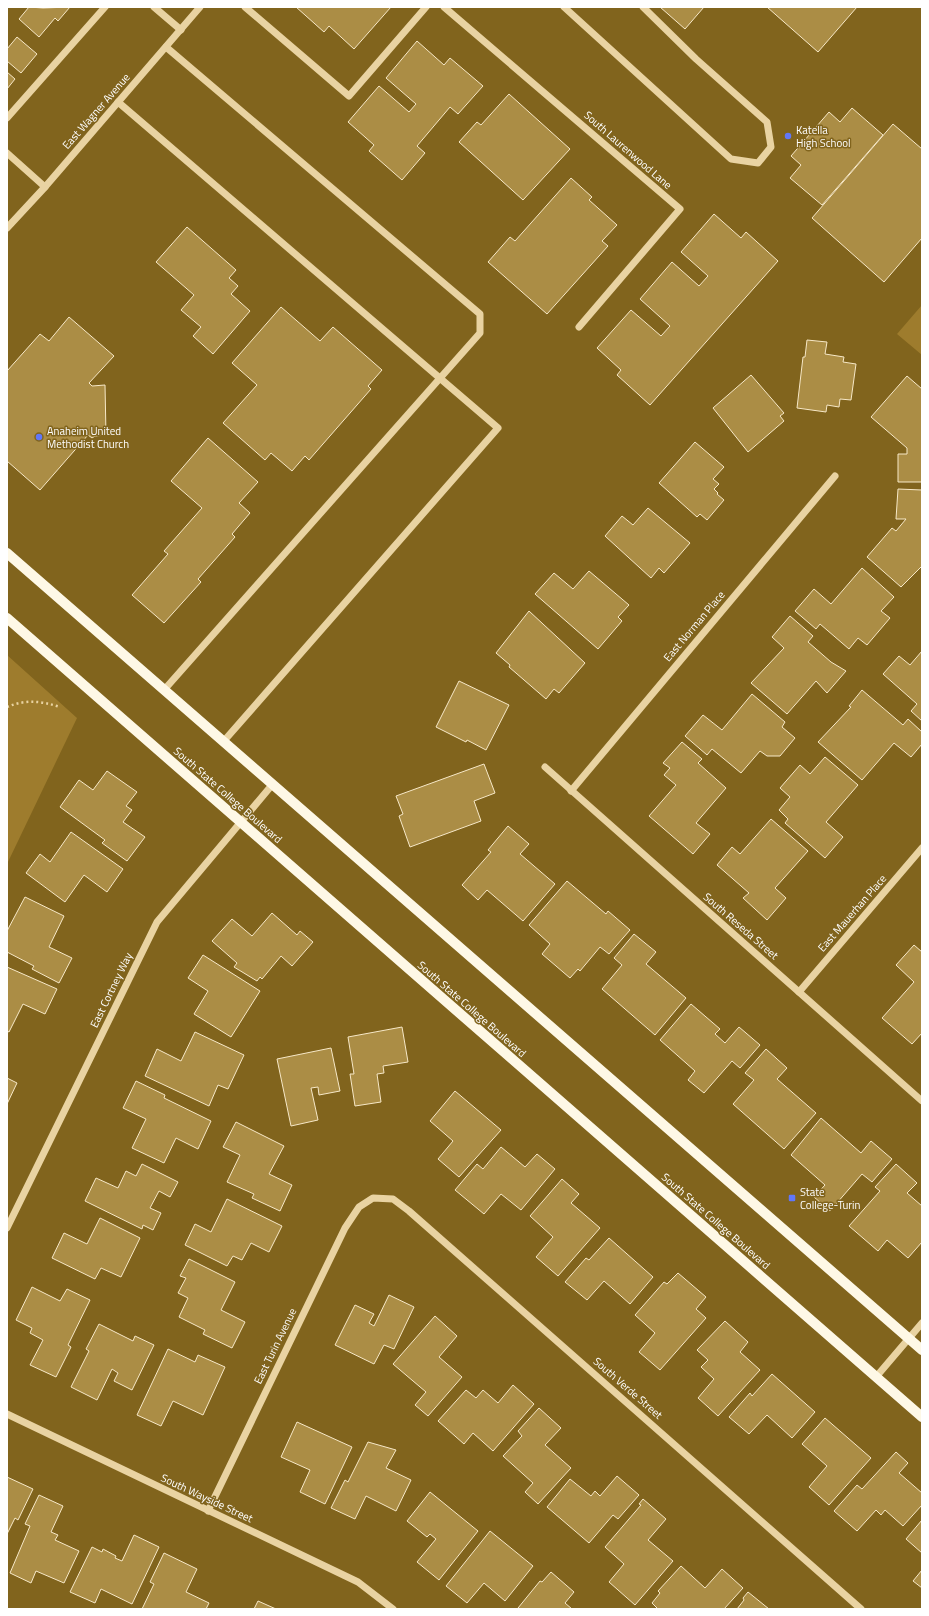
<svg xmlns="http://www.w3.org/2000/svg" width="929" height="1616" font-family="'Titillium Web',sans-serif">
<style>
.green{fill:#9e7c2d}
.building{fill:#ab8d45;stroke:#f7e8c7}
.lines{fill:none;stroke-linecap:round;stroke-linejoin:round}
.path{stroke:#e9d3a2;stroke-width:2.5;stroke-dasharray:2 3;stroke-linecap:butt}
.minor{stroke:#e9d3a2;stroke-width:7}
.major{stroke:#fef8e6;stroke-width:10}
.poi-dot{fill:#6177f9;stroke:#81641d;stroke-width:1.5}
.labels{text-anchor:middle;stroke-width:3;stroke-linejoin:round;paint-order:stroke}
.street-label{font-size:11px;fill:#fff;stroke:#81641d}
.poi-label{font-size:11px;fill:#fff;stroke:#81641d;text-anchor:start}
</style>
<rect width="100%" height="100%" fill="#81641d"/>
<g class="green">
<polygon points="922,305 922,355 897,334"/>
<polygon points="7,655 77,718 7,864"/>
</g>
<g class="building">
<polygon points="29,7 43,8 70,7 58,21 55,18 39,37 19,19"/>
<polygon points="296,7 391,7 354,49 329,26 324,32"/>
<polygon points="660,7 704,7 685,29"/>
<polygon points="767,7 857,7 818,52"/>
<polygon points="17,37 37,54 21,73 7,61 7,49"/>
<polygon points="417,41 444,65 450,58 483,86 458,114 450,107 417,146 425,153 402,180 369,151 374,145 348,122 379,86 409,112 416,104 386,78"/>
<polygon points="7,72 15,79 7,89"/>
<polygon points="509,94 570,149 523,200 459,142 477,122 481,125"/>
<polygon points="852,108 883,135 822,205 790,178 801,165 791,156 829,112 840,122"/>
<polygon points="893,124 922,149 922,238 884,282 812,218"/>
<polygon points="571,178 592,197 589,200 617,225 602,241 608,246 547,314 488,262 510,237 515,241"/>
<polygon points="714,214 741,238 746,232 778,261 650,405 617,375 621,370 597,348 631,310 661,336 670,326 640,299 672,262 699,286 708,276 681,252"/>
<polygon points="187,227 236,270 229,278 238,286 231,294 250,311 213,354 193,336 201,327 181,310 194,295 156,262"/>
<polygon points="281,307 320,341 333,327 382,370 368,386 371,389 309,460 305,456 292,471 271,453 265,460 223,423 257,385 232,363"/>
<polygon points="69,317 114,356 89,383 92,386 105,385 106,435 95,436 92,438 88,435 40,490 7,461 7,371 40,334 49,341"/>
<polygon points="807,340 827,342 825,354 844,357 843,362 856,364 851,400 840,399 839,407 827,405 826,412 797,408 803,357 805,357"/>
<polygon points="751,375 784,413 780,416 784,421 748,452 713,408"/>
<polygon points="907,376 922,389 922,482 898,482 898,454 907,454 907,448 871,417"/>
<polygon points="208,438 258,482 239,503 250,513 232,534 235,537 198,579 201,582 164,623 132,595 168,554 164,551 202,508 171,481"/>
<polygon points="695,442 724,467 713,479 719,484 714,489 718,493 717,494 724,500 707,520 700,514 697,517 659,483"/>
<polygon points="898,489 922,490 922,566 901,587 867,557 892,528 896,531 906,519 896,519"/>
<polygon points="648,508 690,543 664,573 659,568 651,578 605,536 622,516 633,525"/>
<polygon points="862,568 894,597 881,611 890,618 867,645 858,638 849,649 820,624 816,629 795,611 814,589 831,604"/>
<polygon points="589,571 629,605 618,617 622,621 598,649 535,594 554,573 573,589"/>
<polygon points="529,611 585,663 559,693 554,689 546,699 509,667 510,665 496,653"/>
<polygon points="790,616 813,636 808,642 831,662 846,671 827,693 816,681 787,714 751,683 784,648 772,637"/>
<polygon points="922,651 922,721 911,711 917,704 883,674 899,656 910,665"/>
<polygon points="459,681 509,705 486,750 467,740 466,742 436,727"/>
<polygon points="862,690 903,725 908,719 922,732 922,744 911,757 894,743 862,780 818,742 851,707 849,706"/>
<polygon points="752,694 785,722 782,727 795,738 780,756 767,756 760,751 741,773 712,749 707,755 685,736 703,715 722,730"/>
<polygon points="682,742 702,759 698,763 726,788 696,823 710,834 693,854 649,816 676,785 664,775 670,768 663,763"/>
<polygon points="825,757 858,785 826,822 843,837 825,858 785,823 788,819 779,810 790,797 780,788 800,765 810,774"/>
<polygon points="484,764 495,793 474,801 481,821 410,847 399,816 403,814 396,796"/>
<polygon points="107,771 137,792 126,806 132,810 123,822 145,837 127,861 102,843 105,840 60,807 79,780 93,790"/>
<polygon points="771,819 808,851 775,888 786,898 767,920 743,898 749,893 717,865 732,847 740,854"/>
<polygon points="508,826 529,844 520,854 555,884 523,921 487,890 478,900 462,885 491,852 488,850"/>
<polygon points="71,832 123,869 107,892 84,875 65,902 26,873 40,854 50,862"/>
<polygon points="567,881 606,914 608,911 630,930 609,954 600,947 580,971 578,969 570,978 542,954 550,944 529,925"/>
<polygon points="25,897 64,916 49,947 72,958 59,983 32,969 34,966 7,952 7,931"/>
<polygon points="272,913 297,935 300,931 313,942 292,966 281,956 262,979 260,977 257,981 234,967 237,963 212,941 232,919 252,936"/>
<polygon points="634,934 656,952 646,964 686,998 655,1035 602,989 622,965 614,958"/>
<polygon points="914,945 922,952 922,1033 912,1044 882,1018 914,982 896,965"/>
<polygon points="203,955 260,991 231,1037 194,1014 208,991 188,978"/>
<polygon points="7,967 57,989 45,1014 23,1004 9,1032 7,1031"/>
<polygon points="691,1004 720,1029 715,1034 725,1043 739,1027 760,1045 740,1068 732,1061 704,1093 688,1080 695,1071 660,1040"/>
<polygon points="402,1027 408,1062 383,1066 384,1073 377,1074 381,1102 355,1106 350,1074 354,1074 348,1037"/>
<polygon points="195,1032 244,1055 228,1089 218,1085 209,1106 145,1076 157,1049 181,1061"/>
<polygon points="331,1048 340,1091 319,1095 318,1087 311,1088 318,1120 291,1126 277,1059"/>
<polygon points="766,1049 787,1068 777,1079 816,1113 784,1149 733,1104 754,1080 745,1073"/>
<polygon points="7,1078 17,1083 7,1104"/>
<polygon points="136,1081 165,1095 164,1098 211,1121 198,1149 176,1138 164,1163 132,1148 146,1119 123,1108"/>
<polygon points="455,1091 501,1130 459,1177 438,1159 453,1141 430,1121"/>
<polygon points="821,1118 861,1153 871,1141 892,1159 872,1182 862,1174 830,1211 814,1197 825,1185 791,1155"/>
<polygon points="236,1122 284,1146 269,1174 292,1185 280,1211 252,1198 254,1194 227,1182 240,1155 223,1147"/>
<polygon points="501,1147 525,1167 537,1154 555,1169 521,1210 501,1194 484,1214 455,1190 477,1164 483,1169"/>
<polygon points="142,1164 178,1182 170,1197 159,1191 150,1208 161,1213 153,1230 143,1225 142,1229 85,1201 96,1178 118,1188 126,1171 136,1176"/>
<polygon points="896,1164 917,1183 907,1193 922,1206 922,1242 908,1258 887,1240 878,1251 849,1226 880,1191 875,1187"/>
<polygon points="562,1179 579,1194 571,1203 600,1228 558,1276 536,1257 553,1237 530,1216"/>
<polygon points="227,1199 282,1226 269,1252 251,1243 242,1260 233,1256 227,1266 185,1245 195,1224 211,1232"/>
<polygon points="100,1218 140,1238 121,1277 101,1268 95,1279 52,1258 64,1233 87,1244"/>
<polygon points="609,1238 653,1277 630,1304 604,1281 587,1300 565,1282 586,1258 589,1260"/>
<polygon points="189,1259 235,1282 221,1310 245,1322 232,1348 203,1334 205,1330 179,1317 188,1298 178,1293 186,1278 180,1276"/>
<polygon points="678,1273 706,1297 696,1309 706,1318 660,1370 639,1352 655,1333 635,1315 664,1282 667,1284"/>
<polygon points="32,1287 60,1301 67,1289 90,1300 68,1345 71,1347 56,1377 30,1365 43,1340 30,1333 32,1328 16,1320"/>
<polygon points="389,1295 414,1307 394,1349 384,1345 374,1364 335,1345 355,1305 374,1314 369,1323 374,1326"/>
<polygon points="435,1316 457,1336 439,1357 462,1377 428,1416 415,1405 426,1392 393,1364"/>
<polygon points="725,1321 748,1342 740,1352 760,1370 718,1416 698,1398 714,1379 701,1367 708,1360 697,1350"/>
<polygon points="99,1324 133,1341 135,1336 154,1345 132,1390 114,1381 118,1373 112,1369 97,1400 71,1387 89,1351 86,1349"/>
<polygon points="168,1349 195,1362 198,1355 225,1367 203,1415 173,1401 161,1426 137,1415"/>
<polygon points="772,1374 815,1412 792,1438 767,1415 749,1434 729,1417 750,1393 752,1396"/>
<polygon points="513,1385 534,1404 493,1451 473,1433 464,1444 438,1421 466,1390 476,1398 483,1390 498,1403"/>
<polygon points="539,1408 561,1428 545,1445 571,1468 538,1504 525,1492 533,1483 503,1456 522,1436 518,1431"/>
<polygon points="825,1418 871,1458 829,1505 809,1487 827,1466 802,1444"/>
<polygon points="297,1422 352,1447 325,1504 300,1492 310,1470 281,1457"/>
<polygon points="368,1442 396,1450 386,1468 411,1480 396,1511 366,1496 355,1519 331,1508 345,1480 348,1482"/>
<polygon points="896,1452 908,1463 899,1473 922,1493 922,1505 903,1526 885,1510 881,1515 876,1510 857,1531 834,1511 857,1485 862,1489"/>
<polygon points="617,1476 639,1495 618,1519 613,1515 589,1543 547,1507 570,1479 591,1496 595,1491 600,1496"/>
<polygon points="7,1477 33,1489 18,1520 15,1518 7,1534"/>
<polygon points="430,1492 478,1531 439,1580 417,1562 436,1539 430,1534 427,1537 407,1521"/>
<polygon points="39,1495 63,1506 51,1532 58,1535 55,1540 79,1551 64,1583 36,1571 31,1583 10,1573 30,1526 25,1524"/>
<polygon points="643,1499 666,1519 648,1540 673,1561 635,1605 609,1582 624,1564 605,1547 641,1505 639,1504"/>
<polygon points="922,1520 922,1553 906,1539"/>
<polygon points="490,1531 533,1566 505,1601 484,1583 467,1603 446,1586"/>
<polygon points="134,1535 159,1547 132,1604 101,1589 95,1603 70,1592 92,1547 102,1552 103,1549 116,1556 115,1558 122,1561"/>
<polygon points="164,1553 197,1569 186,1592 209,1603 206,1609 142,1609 154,1584 150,1582"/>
<polygon points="681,1566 705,1588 722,1569 743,1588 724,1609 658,1609 652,1603 660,1593 658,1591"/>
<polygon points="922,1570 922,1588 913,1581"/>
<polygon points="551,1572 574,1592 565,1603 572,1609 520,1609 518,1608 540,1581 542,1582"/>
<polygon points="748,1592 769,1609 737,1609 744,1600 743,1598"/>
<polygon points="258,1601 276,1609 254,1609"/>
</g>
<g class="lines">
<path class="path" d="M7 707C26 699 41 701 60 707"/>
<g class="minor">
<polyline points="154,7 181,30"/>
<polyline points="245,7 349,96 426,7"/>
<polyline points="444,7 680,209 579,327"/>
<polyline points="564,7 731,159 758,163 771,147 767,122 696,59 643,7"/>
<polyline points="118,102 498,428 223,742"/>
<polyline points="7,118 105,7"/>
<polyline points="7,153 45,187"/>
<polyline points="7,228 45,187 200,7"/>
<polyline points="164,690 480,333 480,314 166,47"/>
<polyline points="545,767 922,1101"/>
<polyline points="571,791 835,476"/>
<polyline points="799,992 922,848"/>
<polyline points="7,1228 157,922 272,785"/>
<polyline points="876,1377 922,1323"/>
<polyline points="7,1414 358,1582 393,1609"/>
<polyline points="208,1511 345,1228 359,1207 373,1198 393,1199 409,1211 861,1609"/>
</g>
<g class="major">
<polyline points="7,553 922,1350"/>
<polyline points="7,618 922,1417"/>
</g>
</g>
<g class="poi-dot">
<circle cx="788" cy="136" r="4"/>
<circle cx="39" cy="437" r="4"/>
<rect x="788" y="1194" width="8" height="8" rx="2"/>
</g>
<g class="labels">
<g class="street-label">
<text transform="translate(96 111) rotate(-49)" y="4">East Wagner Avenue</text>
<text transform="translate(628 150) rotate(41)" y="4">South Laurenwood Lane</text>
<text transform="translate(694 626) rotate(-50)" y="4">East Norman Place</text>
<text transform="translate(228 795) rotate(41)" y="4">South State College Boulevard</text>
<text transform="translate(852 913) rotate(-49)" y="4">East Mauerhan Place</text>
<text transform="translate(741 926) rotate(41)" y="4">South Reseda Street</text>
<text transform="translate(111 990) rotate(-64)" y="4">East Cortney Way</text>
<text transform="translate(472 1009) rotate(41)" y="4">South State College Boulevard</text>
<text transform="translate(716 1221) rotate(41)" y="4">South State College Boulevard</text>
<text transform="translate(275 1346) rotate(-64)" y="4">East Turin Avenue</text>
<text transform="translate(628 1388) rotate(41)" y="4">South Verde Street</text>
<text transform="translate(207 1498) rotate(25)" y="4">South Wayside Street</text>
</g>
<g class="poi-label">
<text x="796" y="134">Katella<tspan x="796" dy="13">High School</tspan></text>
<text x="47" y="435">Anaheim United<tspan x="47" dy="13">Methodist Church</tspan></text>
<text x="800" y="1196">State<tspan x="800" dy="13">College-Turin</tspan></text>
</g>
</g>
<rect width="929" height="1616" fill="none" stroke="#ffffff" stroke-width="16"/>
</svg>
